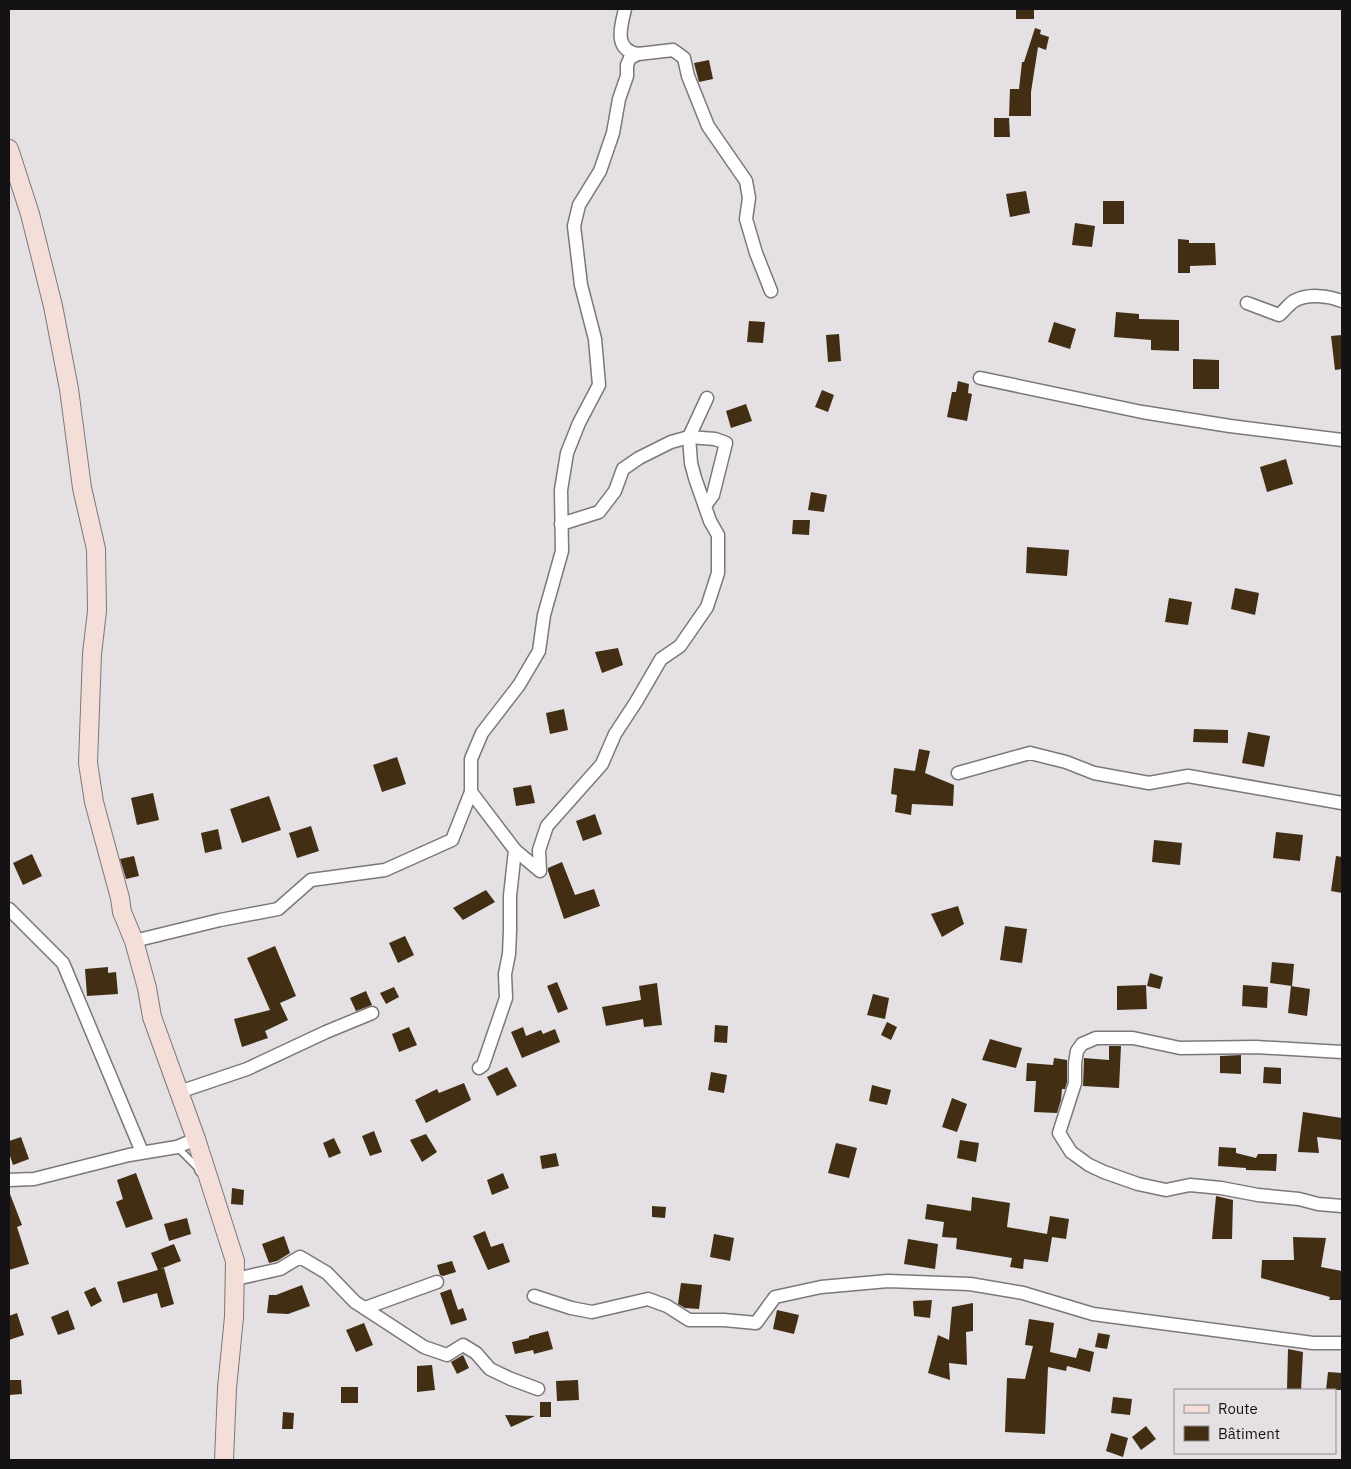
<svg xmlns="http://www.w3.org/2000/svg" width="1351" height="1469" font-family="'IBM Plex Sans',sans-serif">
<style>
.building{fill:#422e12}
.lines{fill:none;stroke-linecap:round;stroke-linejoin:round}
.lane-casing{stroke:#7b777b;stroke-width:9}
.street-casing{stroke:#7b777b;stroke-width:15}
.secondary-casing{stroke:#7b777b;stroke-width:20}
.lane{stroke:#fff;stroke-width:6}
.street{stroke:#fff;stroke-width:12}
.secondary{stroke:#f4ded8;stroke-width:18}
</style>
<rect width="100%" height="100%" fill="#e4e0e4"/>
<g class="building">
<rect x="1016" y="9" width="18" height="10"/>
<polygon points="1035,28 1041,30 1040,34 1049,37 1046,50 1038,47 1031,92 1031,116 1009,116 1010,89 1019,89 1022,62 1024,62"/>
<polygon points="709,60 713,79 699,82 694,63"/>
<polygon points="994,118 1009,118 1010,137 994,137"/>
<polygon points="1026,191 1030,213 1010,217 1006,194"/>
<rect x="1103" y="201" width="21" height="23"/>
<polygon points="1075,223 1095,226 1092,247 1072,245"/>
<polygon points="1178,239 1189,240 1189,243 1215,243 1216,265 1190,266 1190,273 1178,273"/>
<polygon points="1116,312 1139,314 1139,319 1179,320 1179,351 1151,350 1151,340 1114,337"/>
<polygon points="749,321 765,322 763,343 747,342"/>
<polygon points="1054,322 1076,329 1070,349 1048,342"/>
<polygon points="839,334 841,361 828,362 826,335"/>
<polygon points="1342,335 1342,369 1335,370 1331,336"/>
<polygon points="1193,359 1219,360 1219,389 1193,389"/>
<polygon points="958,381 969,384 968,393 972,394 967,421 947,417 952,392 956,392"/>
<polygon points="822,390 834,395 828,412 815,407"/>
<polygon points="746,404 752,421 731,428 726,411"/>
<polygon points="1286,459 1293,484 1267,492 1260,467"/>
<polygon points="811,492 827,495 824,512 808,510"/>
<polygon points="793,520 810,520 809,535 792,534"/>
<polygon points="1027,547 1069,550 1067,576 1026,573"/>
<polygon points="1235,588 1259,593 1255,615 1231,609"/>
<polygon points="1169,598 1192,602 1188,625 1165,622"/>
<polygon points="618,648 623,665 602,673 595,652"/>
<polygon points="564,709 568,730 550,734 546,713"/>
<polygon points="1194,729 1228,730 1228,743 1193,742"/>
<polygon points="1248,732 1270,736 1264,767 1242,763"/>
<polygon points="919,749 930,751 925,773 954,785 953,806 912,804 911,815 895,812 897,795 891,794 894,768 915,771"/>
<polygon points="397,757 406,784 382,792 373,765"/>
<polygon points="531,785 535,803 516,806 513,788"/>
<polygon points="153,793 159,820 137,825 131,798"/>
<polygon points="269,796 281,830 242,843 230,809"/>
<polygon points="595,814 602,834 583,841 576,821"/>
<polygon points="311,826 319,851 297,858 289,833"/>
<polygon points="218,829 222,849 205,853 201,833"/>
<polygon points="1276,832 1303,835 1300,861 1273,858"/>
<polygon points="1154,840 1182,843 1180,865 1152,862"/>
<polygon points="32,854 42,876 23,885 13,863"/>
<polygon points="134,856 139,876 126,879 120,859"/>
<polygon points="1336,856 1342,857 1342,893 1331,891"/>
<polygon points="562,862 575,895 594,889 600,906 564,919 548,871 548,868"/>
<polygon points="486,890 495,902 463,920 453,908"/>
<polygon points="958,906 964,924 942,937 931,914"/>
<polygon points="1005,926 1027,929 1022,963 1000,960"/>
<polygon points="405,936 414,955 398,963 389,943"/>
<polygon points="275,946 296,996 280,1003 288,1020 265,1031 268,1038 242,1047 234,1019 270,1010 247,958"/>
<polygon points="1272,962 1294,964 1292,986 1270,983"/>
<polygon points="108,967 108,973 116,972 118,994 87,996 85,969"/>
<polygon points="1150,973 1163,977 1160,989 1147,986"/>
<polygon points="557,982 568,1009 558,1013 547,986"/>
<polygon points="657,983 662,1025 644,1027 643,1019 606,1026 602,1007 641,1000 639,986"/>
<polygon points="1146,985 1147,1009 1117,1010 1117,986"/>
<polygon points="1243,985 1268,987 1267,1008 1242,1006"/>
<polygon points="1291,986 1310,989 1307,1016 1288,1013"/>
<polygon points="394,987 399,997 386,1004 380,993"/>
<polygon points="366,991 372,1005 356,1011 350,998"/>
<polygon points="873,994 889,998 885,1019 867,1015"/>
<polygon points="887,1022 897,1027 891,1040 881,1035"/>
<polygon points="715,1025 728,1026 727,1043 714,1042"/>
<polygon points="409,1027 417,1045 399,1052 392,1034"/>
<polygon points="523,1027 526,1036 541,1030 543,1034 555,1029 560,1042 522,1058 511,1032"/>
<polygon points="990,1039 1022,1048 1016,1068 982,1060"/>
<polygon points="1109,1046 1121,1046 1119,1088 1083,1086 1084,1058 1109,1060"/>
<polygon points="1241,1055 1241,1074 1220,1073 1220,1056"/>
<polygon points="1054,1058 1067,1060 1067,1082 1065,1089 1062,1089 1061,1100 1057,1113 1034,1112 1036,1081 1026,1081 1027,1063 1053,1065"/>
<polygon points="507,1067 517,1086 497,1096 487,1077"/>
<polygon points="1264,1067 1281,1068 1281,1084 1263,1083"/>
<polygon points="711,1072 727,1075 724,1093 708,1090"/>
<polygon points="464,1083 471,1100 426,1123 415,1100 437,1089 439,1093"/>
<polygon points="872,1085 891,1090 887,1105 869,1101"/>
<polygon points="952,1098 967,1104 957,1132 942,1127"/>
<polygon points="1303,1112 1342,1118 1342,1140 1317,1137 1319,1153 1298,1152"/>
<polygon points="374,1131 382,1152 370,1156 362,1136"/>
<polygon points="426,1134 437,1152 422,1162 410,1140"/>
<polygon points="21,1137 29,1159 13,1165 9,1153 9,1141"/>
<polygon points="334,1138 341,1153 329,1158 323,1143"/>
<polygon points="960,1140 979,1143 976,1162 957,1158"/>
<polygon points="836,1143 857,1148 849,1178 828,1173"/>
<polygon points="1219,1147 1236,1148 1236,1153 1256,1158 1258,1154 1277,1154 1276,1171 1246,1170 1246,1168 1218,1166"/>
<polygon points="556,1153 559,1166 542,1169 540,1156"/>
<polygon points="136,1173 153,1219 126,1228 116,1202 123,1199 117,1180"/>
<polygon points="503,1173 509,1188 492,1195 487,1180"/>
<polygon points="232,1188 244,1190 243,1205 231,1204"/>
<polygon points="9,1194 10,1194 22,1225 17,1227 29,1264 9,1270"/>
<polygon points="1216,1196 1233,1200 1232,1239 1212,1239"/>
<polygon points="972,1197 1010,1203 1007,1227 1047,1234 1050,1216 1069,1219 1066,1239 1052,1237 1048,1262 1024,1259 1023,1269 1010,1267 1012,1258 956,1249 957,1238 942,1237 944,1222 925,1219 927,1204 971,1211"/>
<polygon points="652,1206 666,1207 665,1218 652,1217"/>
<polygon points="187,1218 191,1234 169,1241 164,1224"/>
<polygon points="485,1231 491,1247 503,1243 510,1262 488,1270 473,1236"/>
<polygon points="714,1234 734,1238 730,1261 710,1257"/>
<polygon points="284,1236 290,1253 277,1261 269,1263 262,1244"/>
<polygon points="1293,1237 1326,1238 1321,1267 1342,1271 1342,1300 1329,1300 1330,1297 1261,1278 1262,1260 1294,1260"/>
<polygon points="908,1239 938,1244 935,1269 904,1264"/>
<polygon points="174,1244 181,1261 160,1269 164,1268 174,1304 161,1308 157,1293 123,1303 117,1282 158,1270 151,1253"/>
<polygon points="452,1261 456,1272 443,1276 440,1275 437,1265"/>
<polygon points="681,1283 702,1285 699,1309 685,1308 678,1304"/>
<polygon points="302,1285 310,1306 288,1314 267,1313 269,1295 276,1295"/>
<polygon points="95,1287 102,1301 91,1307 84,1292"/>
<polygon points="451,1289 458,1310 463,1308 467,1320 451,1325 440,1293"/>
<polygon points="932,1300 930,1318 914,1316 913,1301"/>
<polygon points="973,1303 973,1331 966,1332 967,1365 949,1363 950,1380 928,1373 938,1335 949,1340 952,1307"/>
<polygon points="68,1310 75,1329 58,1335 51,1317"/>
<polygon points="777,1310 799,1315 794,1334 773,1329"/>
<polygon points="17,1313 24,1335 9,1340 9,1316"/>
<polygon points="1029,1319 1054,1323 1050,1352 1076,1358 1079,1348 1094,1352 1090,1372 1067,1366 1066,1371 1048,1367 1045,1434 1005,1432 1007,1378 1025,1379 1033,1346 1025,1345"/>
<polygon points="364,1323 373,1345 356,1352 346,1330"/>
<polygon points="548,1331 553,1349 534,1354 533,1350 515,1354 512,1342 529,1338 529,1336"/>
<polygon points="1098,1333 1110,1335 1107,1349 1095,1347"/>
<polygon points="1288,1349 1303,1352 1301,1390 1287,1390"/>
<polygon points="463,1355 469,1368 457,1374 451,1362"/>
<polygon points="432,1365 435,1390 417,1392 417,1366"/>
<polygon points="1328,1372 1342,1373 1342,1390 1326,1390"/>
<polygon points="9,1380 21,1380 22,1394 9,1395"/>
<polygon points="578,1380 579,1400 557,1401 556,1381"/>
<rect x="341" y="1387" width="17" height="16"/>
<polygon points="1113,1397 1132,1399 1130,1415 1111,1413"/>
<rect x="540" y="1402" width="11" height="15"/>
<polygon points="283,1412 294,1413 293,1429 282,1429"/>
<polygon points="505,1415 535,1416 511,1427"/>
<polygon points="1146,1426 1156,1439 1141,1450 1132,1437"/>
<polygon points="1111,1433 1128,1438 1123,1457 1106,1451"/>
</g>
<g class="lines">
<g class="lane-casing">
<polyline id="lane" points="177,1147 197,1167 199,1172"/>
</g>
<g class="street-casing">
<g id="street">
<polyline points="638,54 673,50 684,58 688,76 708,126 746,181 749,198 746,219 756,253 771,291"/>
<path d="M1247 303 1279 315C1284 311 1289 304 1294 301 1308 293 1328 296 1342 301"/>
<polyline points="980,378 1142,412 1230,426 1342,440"/>
<polyline points="561,524 599,512 615,491 623,469 639,458 671,442 689,437 715,439 726,443 713,495 705,506"/>
<polyline points="958,773 1030,753 1066,762 1094,773 1149,783 1188,776 1342,803"/>
<polyline points="515,850 540,871 539,850 547,826 602,764 615,734 636,702 661,659 680,646 707,607 718,573 718,535 710,521 695,478 691,463 689,437 707,398"/>
<polyline points="9,909 63,963 142,1152"/>
<polyline points="134,941 220,920 278,909 311,880 385,870 452,840 471,792"/>
<polyline points="1342,1052 1256,1047 1180,1048 1133,1038 1096,1038 1082,1044 1077,1051 1075,1063 1075,1083 1059,1133 1071,1152 1089,1165 1104,1172 1138,1184 1166,1190 1190,1185 1221,1188 1258,1195 1299,1199 1318,1204 1342,1206"/>
<path d="M479 1068 483 1065 506 998 505 974 509 954 510 931V896L515 850 471 792V759L482 733 519 685 539 651 544 615 562 551 561 490 567 453 579 423 599 385 595 339 581 285 574 226 579 205 600 171 613 133 619 99 627 76V65L630 58 638 54C613 50 621 26 625 9"/>
<polyline points="179,1092 247,1069 326,1032 372,1013"/>
<polyline points="9,1180 34,1179 129,1155 177,1147 196,1139"/>
<polyline points="236,1279 280,1269 300,1257 327,1273 355,1302 424,1347 447,1355 463,1345 476,1353 490,1369 511,1379 538,1389"/>
<polyline points="534,1296 571,1308 592,1312 648,1299 667,1306 689,1320 724,1320 756,1323 775,1297 821,1287 888,1281 970,1284 1023,1293 1093,1314 1313,1343 1342,1343"/>
<polyline points="365,1308 437,1282"/>
</g>
</g>
<g class="secondary-casing">
<polyline id="secondary" points="9,149 30,214 53,306 69,389 82,488 96,549 97,611 92,654 88,763 94,802 120,898 122,912 134,941 147,988 152,1017 196,1139 235,1261 234,1317 227,1388 224,1460"/>
</g>
<use href="#lane" class="lane"/>
<use href="#street" class="street"/>
<use href="#secondary" class="secondary"/>
</g>
<rect width="1351" height="1469" fill="none" stroke="#141214" stroke-width="20"/>
<rect x="1174" y="1389" width="162" height="65" fill="#e4e0e4" stroke="#918e91"/>
<rect x="1184" y="1405" width="25" height="8" fill="#f4ded8" stroke="#918e91"/>
<text x="1218" y="1414" font-size="15" fill="#141214">Route</text>
<rect x="1184" y="1426" width="25" height="15" fill="#422e12" stroke="#918e91"/>
<text x="1218" y="1439" font-size="15" fill="#141214">Bâtiment</text>
</svg>
